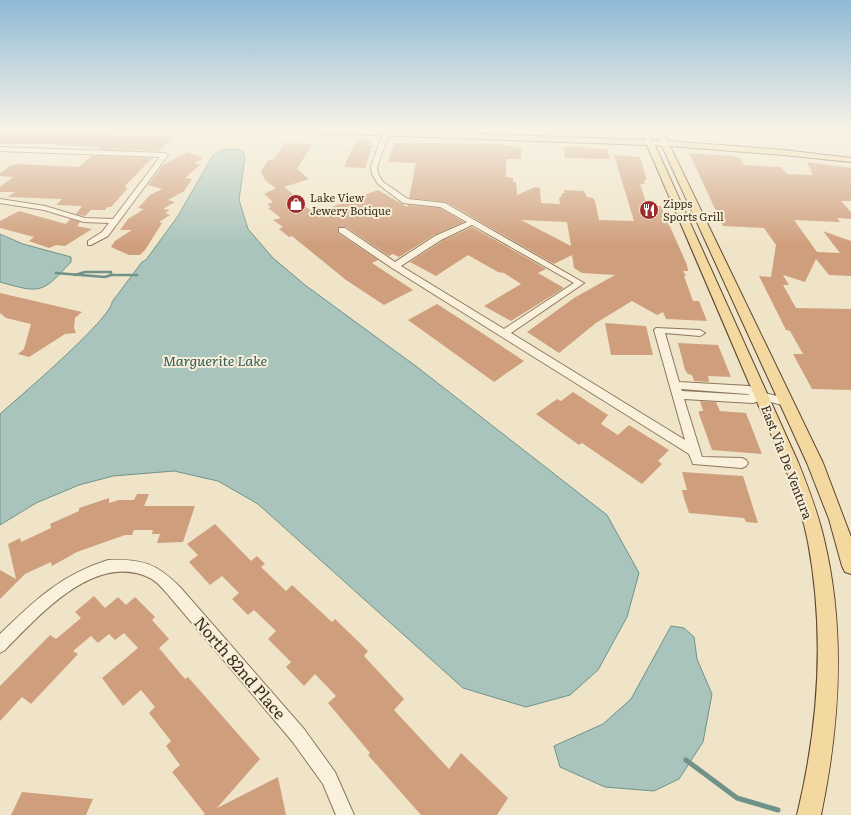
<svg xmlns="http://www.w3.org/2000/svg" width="851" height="815" font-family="Literata,serif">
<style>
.water{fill:#a9c4bc;stroke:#6f938a}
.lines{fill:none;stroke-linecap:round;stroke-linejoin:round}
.stream-far1{stroke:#6f938a;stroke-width:2.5}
.stream{stroke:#6f938a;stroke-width:5}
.building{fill:#cf9f7d;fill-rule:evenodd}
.minor-casing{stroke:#8d765c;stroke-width:2}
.major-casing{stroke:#5b4430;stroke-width:2}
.minor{fill:#faf1dc;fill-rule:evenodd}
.major{fill:#f3d9a0;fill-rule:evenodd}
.labels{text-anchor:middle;stroke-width:4;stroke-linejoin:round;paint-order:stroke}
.far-poi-label{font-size:11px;fill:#3d2e20;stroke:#f7eed8;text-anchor:start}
.street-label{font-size:13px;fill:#3d2e20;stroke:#f7eed8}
.water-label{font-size:14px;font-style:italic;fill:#2f5d5a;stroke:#f7eed8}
.near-street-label{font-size:16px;fill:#3d2e20;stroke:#f7eed8}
</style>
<rect width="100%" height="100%" fill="#f0e4c8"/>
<g class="water">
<path d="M234 149 243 151 245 157 239 200 248 229 273 258 305 285 417 367 607 515 639 573 627 617 598 670 570 695 526 707 463 688 258 504 218 481 174 471 113 476 79 485 36 503 0 525V414C18 398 111 319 112 302L142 262 146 260 178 216 213 155 221 150Z"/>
<path d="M0 234 23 244 71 257V262C42 293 42 294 0 282Z"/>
<polygon points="671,626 684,628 694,637 697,659 712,694 703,742 679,779 654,791 605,787 560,767 554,746 603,724 631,699"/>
</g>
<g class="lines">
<g class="stream-far1">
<polyline points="56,273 105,277 111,275 137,275"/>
<polyline points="75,275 85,272 111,272 111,275"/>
</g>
<polyline class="stream" points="686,760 737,798 778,810"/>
</g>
<g class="building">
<polygon points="0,132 90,134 173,137 159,151 97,149 100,147 56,145 58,144 0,144"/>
<polygon points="356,140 371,141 368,145 373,145 365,168 344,167"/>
<polygon points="285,143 312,144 297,169 309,179 284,187 293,194 290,196 315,213 378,190 407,207 408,205 440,208 464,222 434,235 399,257 393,254 389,256 346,227 338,227 338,233 378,260 372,263 413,290 384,305 346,280 292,236 289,237 279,229 283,227 273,220 281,218 268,208 271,207 267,204 273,202 264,194 276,188 266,181 261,172 268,160 273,160"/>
<path d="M395 143 498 144 521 148V159H506V177L513 178V182H516L517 195 535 187 540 188 541 203 560 204 559 198 562 196V193H565L564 190 584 191 587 197 593 198 595 201 599 220 634 221 614 155 640 157 647 180H644L645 184H640L646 202H653L655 206H661L664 213 687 265 688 271H683L686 276H684L693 301H699L707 321 666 319 663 312 657 315 632 301 596 323 559 353 527 332 574 298 615 275 582 273 574 268 572 255 554 264 446 202 409 198 416 163 388 162ZM521 220 567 222 571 246Z"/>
<polygon points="567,146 607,149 610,159 565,158 563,147 567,147"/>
<polygon points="187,152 204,158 194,163 200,165 185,178 192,179 184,191 168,200 175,202 163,209 170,210 165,213 170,215 159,222 162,223 145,250 140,255 129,255 111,247 115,241 132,230 120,230 128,219 144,209 138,208 150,195 162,189 148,185 163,165"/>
<polygon points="689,153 733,156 740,158 744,165 781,167 787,174 813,175 807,162 851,168 851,201 841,201 851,212 851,219 837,218 840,222 794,220 817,252 840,253 823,231 851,241 851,276 829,275 816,259 805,282 783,275 789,285 783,285 796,308 851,309 851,390 812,389 793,354 803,354 790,331 786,330 759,276 771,277 776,245 764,228 723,226"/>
<polygon points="91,156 152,158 125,186 127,189 111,207 107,207 105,210 91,210 85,216 76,214 82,206 56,205 62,199 8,197 15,192 0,192 0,187 13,177 0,176 0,173 10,166 18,164 79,167"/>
<polygon points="19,211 66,224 70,219 80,222 77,226 92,229 65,246 56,245 49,248 29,241 34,237 0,228 0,221"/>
<polygon points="472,227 546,269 538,273 564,288 511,321 484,306 521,284 504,273 498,272 468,255 436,276 410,262 442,241"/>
<polygon points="0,293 82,312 75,318 74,328 76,333 65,334 29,357 18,354 24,349 31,324 6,318 0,313"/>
<polygon points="437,304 482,333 524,361 494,382 408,320"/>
<polygon points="605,323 646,326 653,355 611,355"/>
<polygon points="678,343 718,345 731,377 708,376 709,382 694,381 692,375 688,374 685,370"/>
<polygon points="573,392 608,415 601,424 618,435 629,425 669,450 658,461 662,464 642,484 582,443 579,445 536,414 557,399 561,401"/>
<polygon points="700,401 716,402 720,411 746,413 762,454 712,450 699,414 699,411 703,411"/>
<polygon points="682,472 743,476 758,523 746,522 744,518 689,513 683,495 682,490 687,490"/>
<polygon points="137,494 149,494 144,506 195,506 183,542 157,543 160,534 152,534 153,530 134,530 132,535 125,535 77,552 52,566 51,562 25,574 0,599 0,570 16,579 8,544 20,538 21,542 51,528 50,524 79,511 79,508 109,498 109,503 119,500 134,500"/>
<polygon points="215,524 251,561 257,556 265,564 261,567 286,591 292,585 332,622 335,619 368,651 364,656 404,699 394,710 449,769 461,753 508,798 497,815 421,815 368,755 370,753 328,703 336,696 315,674 304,686 286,667 291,662 268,639 276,631 254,610 248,615 232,599 239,593 222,576 210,585 189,562 198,555 187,544"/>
<polygon points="94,596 105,608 118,597 126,605 135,597 155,617 152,620 169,639 159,648 185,679 188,677 260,759 217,808 278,777 286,815 203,815 205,814 172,772 180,765 166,746 171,741 149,713 155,707 141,690 123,706 102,678 138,648 124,633 115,640 109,634 98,643 91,636 73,651 78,654 31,704 22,697 0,721 0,686 50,635 56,639 81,618 75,612"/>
<polygon points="22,792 93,799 86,815 11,815"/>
</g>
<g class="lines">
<g class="minor-casing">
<g id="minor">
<path d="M386 131H392L387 139 377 167 378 174 383 182 408 199 445 203 584 283 511 333 685 440 654 330 656 328 700 330 705 333 700 336 665 333 679 382 749 386 764 393 791 399 792 402 787 406 762 400 753 403 684 399 702 457 742 458 746 460 748 463 746 466 742 468 693 464 689 454 392 268 339 232V228H345L395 262 435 236 467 222 440 207 403 203 378 184 372 174 371 167 381 139ZM472 225 574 283 504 329 401 266 441 240ZM681 389 747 394 750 395 682 391Z"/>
<polygon points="0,147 165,153 168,155 108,236 91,245 88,245 88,241 102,232 109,223 84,222 44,210 0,203 0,199 45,206 85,218 113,219 160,157 0,151"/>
<path d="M108 560C142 559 156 563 180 587L304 729 335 772 354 815H336L323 784 292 741 170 597C164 590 158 582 150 578 95 551 39 616 5 650L0 653V634C35 600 61 575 108 560Z"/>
</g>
</g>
<g class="major-casing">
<path id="major" d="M312 131H398L645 140 641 131H649L653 141H660L655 131H663L668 141 784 150 851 158V162L784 155 670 146 823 463 851 537V574L845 572 842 566 829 519 807 463 662 146 655 145 798 462C808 487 818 513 824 539 846 631 840 724 821 815H797C819 724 825 634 808 542 797 486 770 434 749 383 715 303 681 224 647 145L316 133Z"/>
</g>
<use href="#minor" class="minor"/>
<use href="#major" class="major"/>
</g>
<linearGradient id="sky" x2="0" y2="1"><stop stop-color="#8fbad6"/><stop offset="0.53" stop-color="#f8f3e6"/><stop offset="1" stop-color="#f8f3e6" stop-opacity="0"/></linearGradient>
<rect width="851" height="245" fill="url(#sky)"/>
<defs>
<g id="shop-disc" transform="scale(1)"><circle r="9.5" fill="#9e2a2b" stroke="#f7eed8"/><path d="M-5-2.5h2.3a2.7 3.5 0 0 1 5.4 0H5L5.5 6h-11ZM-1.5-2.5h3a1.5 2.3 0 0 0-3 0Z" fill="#fff"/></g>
<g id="restaurant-disc" transform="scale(1)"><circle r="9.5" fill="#9e2a2b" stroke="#f7eed8"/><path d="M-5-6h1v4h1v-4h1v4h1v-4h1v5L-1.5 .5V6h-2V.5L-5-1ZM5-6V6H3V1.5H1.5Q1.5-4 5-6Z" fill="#fff"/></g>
</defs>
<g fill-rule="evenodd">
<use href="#shop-disc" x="296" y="204"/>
<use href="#restaurant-disc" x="649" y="210"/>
</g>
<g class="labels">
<g class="far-poi-label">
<text x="310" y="202">Lake View<tspan x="310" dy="13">Jewery Botique</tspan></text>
<text x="663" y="208">Zipps<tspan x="663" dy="13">Sports Grill</tspan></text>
</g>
<g class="street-label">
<text transform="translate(787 462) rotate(69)" y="5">East Via De Ventura</text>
</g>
<g class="water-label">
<text x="215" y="366">Marguerite Lake</text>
</g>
<g class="near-street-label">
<text transform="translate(240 668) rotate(49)" y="6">North 82nd Place</text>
</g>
</g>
</svg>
